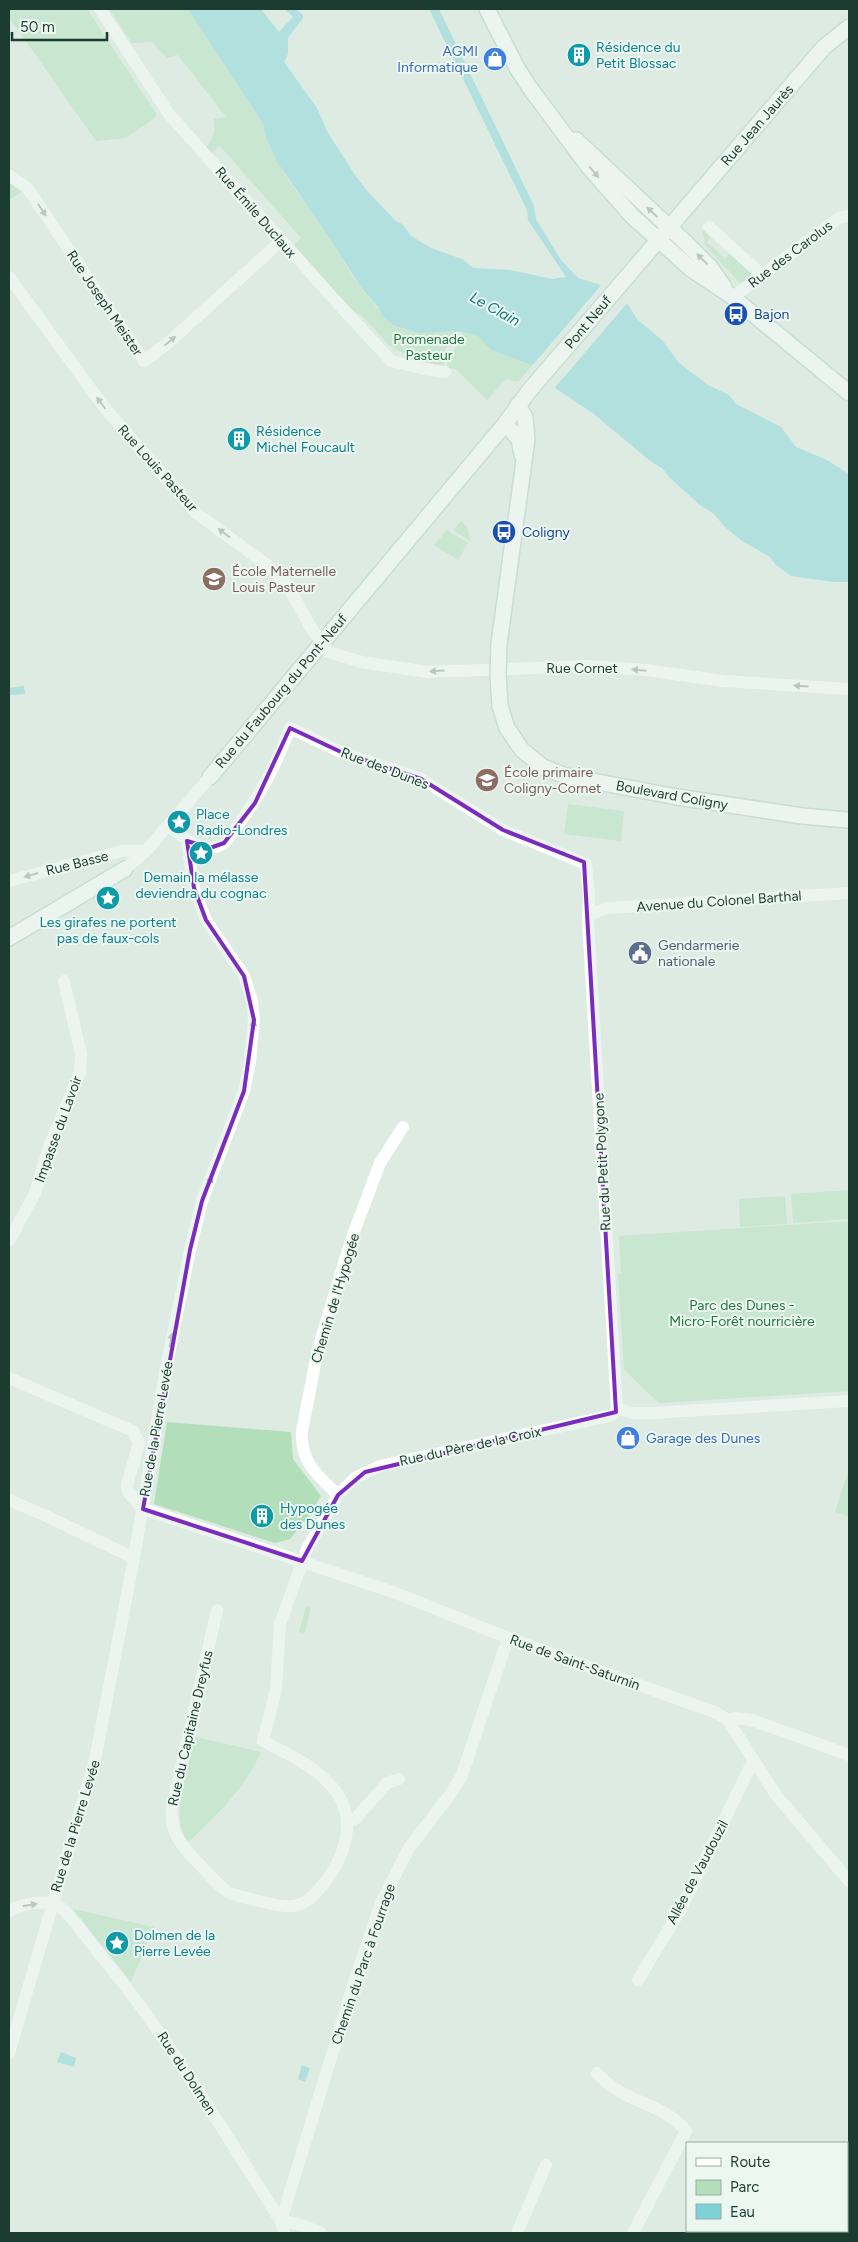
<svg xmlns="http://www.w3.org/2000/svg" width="858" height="2242" font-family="Figtree,sans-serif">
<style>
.green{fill:#b2dfba}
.water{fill:#7dd2d8}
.pier{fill:#ddebe3}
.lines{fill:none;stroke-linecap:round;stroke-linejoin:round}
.secondary-casing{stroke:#afccbe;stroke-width:18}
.street{stroke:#fff;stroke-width:12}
.secondary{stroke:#fff;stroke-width:15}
.secondary-bridge-casing{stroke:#afccbe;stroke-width:18;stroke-linecap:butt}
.secondary-bridge{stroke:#fff;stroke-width:15}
.oneway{fill:#8e9e98}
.marked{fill:none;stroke:#7b2cbf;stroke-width:4;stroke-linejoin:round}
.labels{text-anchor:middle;stroke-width:4;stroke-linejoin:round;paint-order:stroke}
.culture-label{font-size:14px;fill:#0d838f;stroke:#edf7f1;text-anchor:start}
.shop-label{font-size:14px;fill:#366cbe;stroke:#edf7f1;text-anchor:end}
.street-label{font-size:14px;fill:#1d3c31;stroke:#edf7f1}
.transit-label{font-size:14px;fill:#164399;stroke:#edf7f1;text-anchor:start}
.park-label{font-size:14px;fill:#23773b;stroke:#edf7f1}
.education-label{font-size:14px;fill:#785e54;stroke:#edf7f1;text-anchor:start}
.service-label{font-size:14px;fill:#4e5e75;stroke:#edf7f1;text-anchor:start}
.water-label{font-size:15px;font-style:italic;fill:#11767e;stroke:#edf7f1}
</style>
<rect width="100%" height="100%" fill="#ddebe3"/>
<g class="green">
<polygon points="9,9 87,9 156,113 155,118 126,138 96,141 9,17"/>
<path d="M109 9H188L263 124C272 169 307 201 331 239 341 255 348 271 359 285 367 296 376 304 382 316L458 331 444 351V368L407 356 389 345 363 317 333 298 289 249 301 238 220 146 208 156 203 152C212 141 216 133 214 119L226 117 178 55 167 58 152 42 132 43Z"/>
<polygon points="9,175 27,188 9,200"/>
<polygon points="705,229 712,235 707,242 725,259 731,252 752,271 749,280 742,283 739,282 704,244 705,242 702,231"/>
<polygon points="464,332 477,335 491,350 533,365 518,382 506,379 487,400 456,369 447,368 447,361"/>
<polygon points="461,521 467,526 470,541 453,530"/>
<polygon points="447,530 468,543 458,560 434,545"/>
<polygon points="568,804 624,811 621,841 564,834"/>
<polygon points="849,1190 849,1219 793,1223 791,1194"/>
<polygon points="785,1196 787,1224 740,1227 739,1199"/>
<polygon points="849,1221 849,1391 659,1403 624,1370 618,1274 621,1274 619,1236"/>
<polygon points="167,1422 291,1432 293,1459 321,1496 307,1518 290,1539 275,1543 154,1504"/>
<polygon points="849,1469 849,1516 835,1512"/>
<polygon points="306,1606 311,1608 305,1633 299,1632"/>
<path d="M196 1737 261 1752C245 1788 216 1816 188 1842 168 1811 188 1770 196 1737Z"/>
<polygon points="73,1909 154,1927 131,1982"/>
</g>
<g class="water">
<polygon points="188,9 261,9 279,32 293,17 285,9 296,9 303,15 303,18 288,38 288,54 284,62 317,108 328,133 357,178 368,192 396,221 402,224 411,236 431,248 462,259 473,268 510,270 552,279 566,277 528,220 527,210 429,9 439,9 534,206 536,219 561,260 578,278 601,285 627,303 637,319 663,341 679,363 708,385 729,395 736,404 781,427 796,447 827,460 849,474 849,582 834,582 791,576 776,565 770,557 742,541 724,526 714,514 700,505 670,478 663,469 649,460 594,414 555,388 532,365 491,350 477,335 455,331 420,333 393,325 382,316 378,307 360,286 331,240 277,162 267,140 263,124"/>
<polygon points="24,686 25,694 9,695 9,688"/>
<polygon points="61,2052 76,2058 74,2067 57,2062"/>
<polygon points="302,2065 310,2068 305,2082 298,2079"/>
</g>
<polygon class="pier" points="603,283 629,301 553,390 531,367"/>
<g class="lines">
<g class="secondary-casing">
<g id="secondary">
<polyline points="487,9 517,68 530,88 588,166 632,216 691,269 730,295 849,393"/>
<polyline points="576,140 685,242 710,267 724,287"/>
<polyline points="505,424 519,439 522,455"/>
<polyline points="499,644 527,439 525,417 518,405"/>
<polyline points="500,706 507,728 522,750 543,767 566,776 677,797 802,816 849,820"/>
<polyline points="210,777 505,424 529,391 824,47 849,27"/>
<polyline points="9,938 125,869"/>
</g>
</g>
<g class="street">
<polyline points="100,9 169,114 333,298 391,361 424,369 445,372"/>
<polyline points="9,175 27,188 32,195 144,361 168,343 281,241"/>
<polyline points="709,227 762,275"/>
<polyline points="9,277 104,407 196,513 266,564 287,584 310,626 328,652 362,662 427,672 588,666 646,670 723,681 849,689"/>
<polyline points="733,297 840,217 849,216"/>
<path d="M169 826C182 836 197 851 216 847 226 845 231 834 237 826 261 795 276 764 290 728L341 752 421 779 503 830 586 864 589 896 588 922 617 1409"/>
<polyline points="125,869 146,851 210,777"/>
<polyline points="9,881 122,851 146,851"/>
<polyline points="589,915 607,908 849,893"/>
<polyline points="9,1241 35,1193 49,1147 80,1072 81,1054 64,981"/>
<polyline points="9,1378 133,1431 139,1443 127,1485 128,1492 143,1509 396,1593 508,1638 717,1713 728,1720 735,1718 752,1720 849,1755"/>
<polyline points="617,1409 634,1413 652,1413 849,1401"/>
<path d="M338 1495C317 1475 300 1462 302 1431L318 1349 351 1240 380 1163 403 1127"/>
<polyline points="9,1500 44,1515 134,1558"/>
<path d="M217 1610 172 1807C169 1834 183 1847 200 1865 209 1874 217 1885 228 1892 235 1896 277 1906 286 1906 291 1907 297 1905 301 1904 310 1901 315 1893 321 1887 342 1863 357 1826 339 1796 321 1768 291 1756 263 1741L276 1690 280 1624 307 1549 338 1495 355 1478 380 1466 609 1416 614 1414 617 1409"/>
<polyline points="728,1720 776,1795 849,1881"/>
<polyline points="347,1823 355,1819 387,1783 399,1779"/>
<path d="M9 1911C23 1904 45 1898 60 1907 69 1912 89 1941 97 1951 168 2035 222 2130 281 2221L284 2233"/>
<polyline points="638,1980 681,1909 749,1769 755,1763"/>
<polyline points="9,2053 95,1760 134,1558 165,1373 190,1250 202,1201 244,1091 250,1062 254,1020 252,1000 244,976 206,920 194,888 187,841"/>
<path d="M597 2073C621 2102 666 2104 686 2131L633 2233"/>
<polyline points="281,2221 356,1976 381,1903 409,1848 449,1796 462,1775 508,1638"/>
<polyline points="281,2221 302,2225 321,2233"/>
<polyline points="517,2233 546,2165"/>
</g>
<use href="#secondary" class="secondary"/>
<g class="secondary-bridge-casing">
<polyline id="secondary-bridge" points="499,644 498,675 500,706"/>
</g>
<use href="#secondary-bridge" class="secondary-bridge"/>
</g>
<defs><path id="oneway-solid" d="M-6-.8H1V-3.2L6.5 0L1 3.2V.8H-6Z" transform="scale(1.25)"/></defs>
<g class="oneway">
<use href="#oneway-solid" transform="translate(594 172) rotate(49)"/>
<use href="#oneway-solid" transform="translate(42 210) rotate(56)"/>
<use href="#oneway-solid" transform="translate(652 212) rotate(-137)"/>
<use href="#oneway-solid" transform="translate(702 259) rotate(-135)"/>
<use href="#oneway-solid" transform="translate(170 341) rotate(-40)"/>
<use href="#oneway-solid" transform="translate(101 403) rotate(-127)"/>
<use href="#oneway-solid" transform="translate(224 533) rotate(-143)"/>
<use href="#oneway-solid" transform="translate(639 670) rotate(-175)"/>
<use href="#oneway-solid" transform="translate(437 671) rotate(176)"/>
<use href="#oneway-solid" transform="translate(801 686) rotate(-176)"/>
<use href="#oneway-solid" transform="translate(31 875) rotate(164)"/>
<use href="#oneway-solid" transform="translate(253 1027) rotate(-85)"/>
<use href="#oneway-solid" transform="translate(209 1183) rotate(-68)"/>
<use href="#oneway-solid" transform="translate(171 1340) rotate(-79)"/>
<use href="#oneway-solid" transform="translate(30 1905) rotate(-9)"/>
</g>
<path d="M0 0H858V2242H0ZM290 728 341 752 421 779 503 830 584 862 616 1412 365 1472 338 1495 302 1561 143 1509 190 1250 202 1201 244 1091 254 1020 244 976 206 920 194 888 187 841 210 848 224 843 255 803Z" fill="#ddebe3" fill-opacity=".55" fill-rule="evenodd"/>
<path class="marked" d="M290 728 341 752 421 779 503 830 584 862 616 1412 365 1472 338 1495 302 1561 143 1509 190 1250 202 1201 244 1091 254 1020 244 976 206 920 194 888 187 841 210 848 224 843 255 803Z"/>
<defs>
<g id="building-disc" transform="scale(1.25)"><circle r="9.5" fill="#0f9aa8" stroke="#edf7f1"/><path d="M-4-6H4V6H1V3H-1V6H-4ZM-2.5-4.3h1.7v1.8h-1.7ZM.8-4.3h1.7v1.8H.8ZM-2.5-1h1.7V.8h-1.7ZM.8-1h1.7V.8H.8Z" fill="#fff"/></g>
<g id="shop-disc" transform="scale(1.25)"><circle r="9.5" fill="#3f7fe0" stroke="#edf7f1"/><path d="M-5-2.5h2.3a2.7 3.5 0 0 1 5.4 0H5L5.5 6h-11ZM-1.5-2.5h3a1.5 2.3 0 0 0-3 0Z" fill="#fff"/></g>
<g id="bus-disc" transform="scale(1.25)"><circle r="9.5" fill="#1a4fb4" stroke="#edf7f1"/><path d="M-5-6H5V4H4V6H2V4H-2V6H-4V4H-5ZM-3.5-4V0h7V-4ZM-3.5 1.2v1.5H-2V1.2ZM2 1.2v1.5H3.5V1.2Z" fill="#fff"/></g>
<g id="school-disc" transform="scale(1.25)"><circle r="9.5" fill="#8d6e63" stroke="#edf7f1"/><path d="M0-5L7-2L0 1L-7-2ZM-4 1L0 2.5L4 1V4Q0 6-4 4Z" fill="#fff"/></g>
<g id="sight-disc" transform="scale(1.25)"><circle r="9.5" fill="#0f9aa8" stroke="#edf7f1"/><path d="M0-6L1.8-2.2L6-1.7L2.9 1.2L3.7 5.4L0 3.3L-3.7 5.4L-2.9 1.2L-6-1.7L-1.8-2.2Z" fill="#fff"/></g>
<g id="civic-disc" transform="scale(1.25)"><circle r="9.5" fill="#5c6f8a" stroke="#edf7f1"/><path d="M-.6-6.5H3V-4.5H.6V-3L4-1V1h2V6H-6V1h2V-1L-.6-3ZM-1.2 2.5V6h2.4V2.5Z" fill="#fff"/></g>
</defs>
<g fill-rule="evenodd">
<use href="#building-disc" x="579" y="55"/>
<use href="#shop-disc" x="495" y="59"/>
<use href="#bus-disc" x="736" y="314"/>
<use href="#building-disc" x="239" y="439"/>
<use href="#bus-disc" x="504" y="532"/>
<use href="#school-disc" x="214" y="579"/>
<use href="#school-disc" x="487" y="780"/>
<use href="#sight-disc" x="179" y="822"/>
<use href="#sight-disc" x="201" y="853"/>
<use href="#sight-disc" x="108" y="898"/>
<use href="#civic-disc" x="640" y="953"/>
<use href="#shop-disc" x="628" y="1438"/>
<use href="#building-disc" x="262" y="1516"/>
<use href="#sight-disc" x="117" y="1943"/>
</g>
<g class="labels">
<g class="culture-label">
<text x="596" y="52">Résidence du<tspan x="596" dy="16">Petit Blossac</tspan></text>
<text x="256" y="436">Résidence<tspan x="256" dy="16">Michel Foucault</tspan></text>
<text x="196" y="819">Place<tspan x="196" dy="16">Radio-Londres</tspan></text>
<text x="201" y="882" text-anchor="middle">Demain la mélasse<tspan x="201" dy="16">deviendra du cognac</tspan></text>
<text x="108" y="927" text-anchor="middle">Les girafes ne portent<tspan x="108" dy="16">pas de faux-cols</tspan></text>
<text x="280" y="1513">Hypogée<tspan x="280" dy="16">des Dunes</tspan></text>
<text x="134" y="1940">Dolmen de la<tspan x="134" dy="16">Pierre Levée</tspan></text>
</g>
<g class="shop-label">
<text x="478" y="56">AGMI<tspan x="478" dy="16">Informatique</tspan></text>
<text x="646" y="1443" text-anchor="start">Garage des Dunes</text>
</g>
<g class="street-label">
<text transform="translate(757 125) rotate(-49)" y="5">Rue Jean Jaurès</text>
<text transform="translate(256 212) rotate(49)" y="5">Rue Émile Duclaux</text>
<text transform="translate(790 254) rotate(-37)" y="5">Rue des Carolus</text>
<text transform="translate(105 303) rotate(56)" y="5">Rue Joseph Meister</text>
<text transform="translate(588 322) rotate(-50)" y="5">Pont Neuf</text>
<text transform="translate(158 468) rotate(48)" y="5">Rue Louis Pasteur</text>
<text x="582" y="673">Rue Cornet</text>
<text transform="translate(281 691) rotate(-50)" y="5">Rue du Faubourg du Pont-Neuf</text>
<text transform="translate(385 768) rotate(21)" y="5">Rue des Dunes</text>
<text transform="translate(672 795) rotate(10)" y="5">Boulevard Coligny</text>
<text transform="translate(77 863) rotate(-14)" y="5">Rue Basse</text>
<text transform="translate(719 901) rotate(-4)" y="5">Avenue du Colonel Barthal</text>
<text transform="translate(58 1129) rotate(-70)" y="5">Impasse du Lavoir</text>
<text transform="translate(602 1162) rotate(-93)" y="5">Rue du Petit Polygone</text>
<text transform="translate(335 1298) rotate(-73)" y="5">Chemin de l'Hypogée</text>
<text transform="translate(156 1429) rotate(-80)" y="5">Rue de la Pierre Levée</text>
<text transform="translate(470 1446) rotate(-12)" y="5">Rue du Père de la Croix</text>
<text transform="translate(575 1662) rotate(20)" y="5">Rue de Saint-Saturnin</text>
<text transform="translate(190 1728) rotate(-77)" y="5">Rue du Capitaine Dreyfus</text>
<text transform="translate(75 1826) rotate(-73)" y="5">Rue de la Pierre Levée</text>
<text transform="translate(697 1872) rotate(-62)" y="5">Allée de Vaudouzil</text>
<text transform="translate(363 1964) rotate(-71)" y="5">Chemin du Parc à Fourrage</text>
<text transform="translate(187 2073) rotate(57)" y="5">Rue du Dolmen</text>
</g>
<g class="transit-label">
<text x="754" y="319">Bajon</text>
<text x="522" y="537">Coligny</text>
</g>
<g class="park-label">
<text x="429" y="344">Promenade<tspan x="429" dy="16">Pasteur</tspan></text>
<text x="742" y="1310">Parc des Dunes -<tspan x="742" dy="16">Micro-Forêt nourricière</tspan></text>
</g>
<g class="education-label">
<text x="232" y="576">École Maternelle<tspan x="232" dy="16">Louis Pasteur</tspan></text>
<text x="504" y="777">École primaire<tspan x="504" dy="16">Coligny-Cornet</tspan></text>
</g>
<g class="service-label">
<text x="658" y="950">Gendarmerie<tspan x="658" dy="16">nationale</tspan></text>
</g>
<g class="water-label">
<text transform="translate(495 309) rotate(29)" y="5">Le Clain</text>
</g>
</g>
<rect width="858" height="2242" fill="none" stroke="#1d3c31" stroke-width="20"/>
<rect x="686" y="2142" width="162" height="90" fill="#edf7f1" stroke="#9aaca4"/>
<rect x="696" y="2158" width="25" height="8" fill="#ffffff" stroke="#9aaca4"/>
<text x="730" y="2167" font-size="15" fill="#1d3c31">Route</text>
<rect x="696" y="2180" width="25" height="15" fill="#b2dfba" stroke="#9aaca4"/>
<text x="730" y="2192" font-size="15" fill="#1d3c31">Parc</text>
<rect x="696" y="2204" width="25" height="15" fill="#7dd2d8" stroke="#9aaca4"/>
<text x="730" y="2217" font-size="15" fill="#1d3c31">Eau</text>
<path d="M12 32v8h95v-8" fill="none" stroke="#1d3c31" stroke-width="2.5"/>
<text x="20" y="32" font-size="15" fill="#1d3c31" stroke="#edf7f1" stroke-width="4" paint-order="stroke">50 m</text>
</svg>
